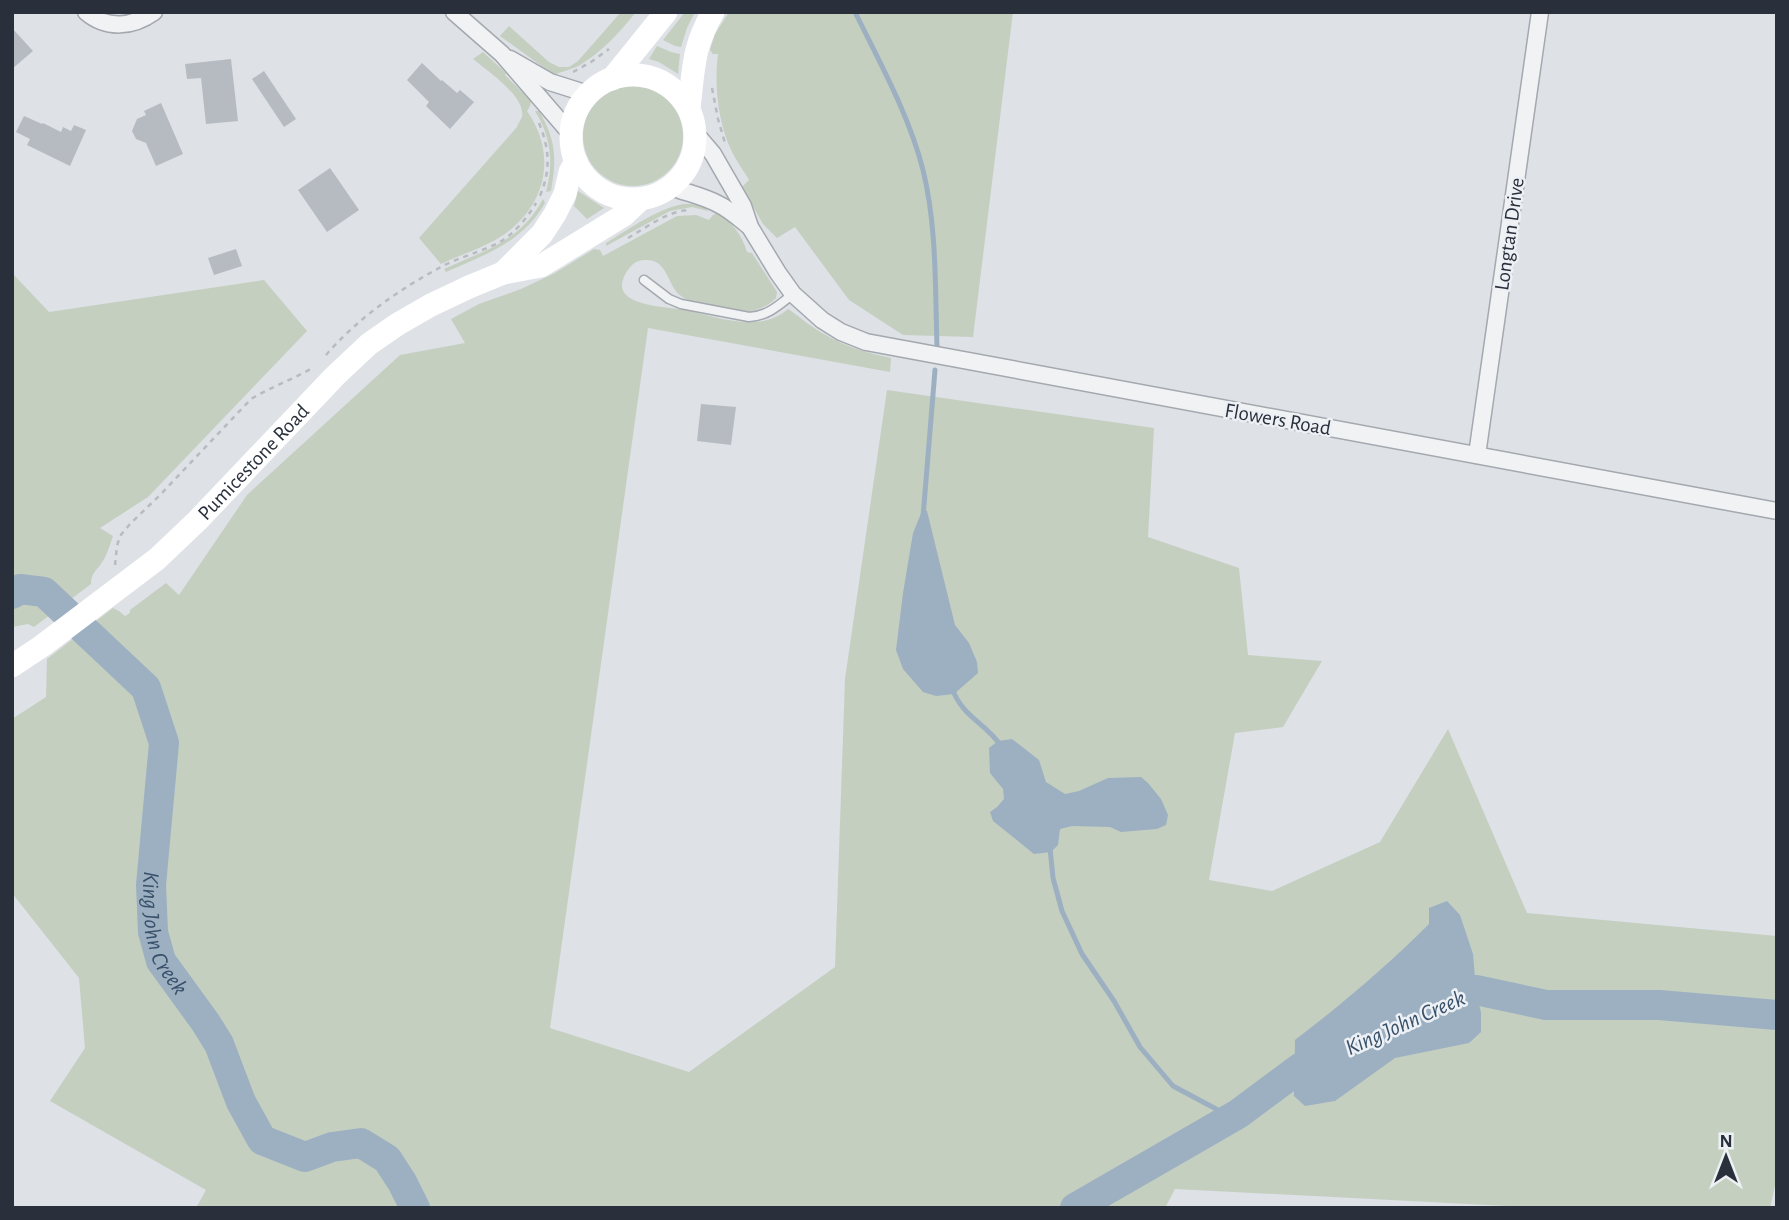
<svg xmlns="http://www.w3.org/2000/svg" width="1789" height="1220" font-family="'Alegreya Sans',sans-serif">
<style>
.green{fill:#c4cfc0}
.water{fill:#9cb0c2}
.lines{fill:none;stroke-linecap:round;stroke-linejoin:round}
.stream{stroke:#9cb0c2;stroke-width:5}
.river{stroke:#9cb0c2;stroke-width:30}
.building{fill:#b6bbc2}
.lane-casing{stroke:#a4a8af;stroke-width:11}
.street-casing{stroke:#a4a8af;stroke-width:19}
.path{stroke:#b8bcc0;stroke-width:2.5;stroke-dasharray:5 5;stroke-linecap:butt}
.lane{stroke:#f0f2f4;stroke-width:8}
.street{stroke:#f0f2f4;stroke-width:16}
.secondary{stroke:#fff;stroke-width:23}
.labels{text-anchor:middle;stroke-width:5;stroke-linejoin:round;paint-order:stroke}
.street-label{font-size:21px;fill:#29303b;stroke:#edf0f4}
.water-label{font-size:23px;font-style:italic;fill:#38506a;stroke:#edf0f4}
</style>
<rect width="100%" height="100%" fill="#dee1e6"/>
<g class="green">
<path d="M621 12H636C619 33 603 51 580 65 571 70 562 71 554 75L500 36 509 26 549 62 559 67H569L578 61Z"/>
<polygon points="685,12 695,12 687,28 681,47 675,46 663,40"/>
<path d="M729 12H1013L973 337 903 335 849 300 795 227 777 238 763 224 742 187 749 180C744 171 737 162 732 152 718 123 714 86 718 54H713L710 50 715 34Z"/>
<polygon points="657,46 671,52 680,54 678,74 659,62 649,59"/>
<path d="M483 52 506 73 505 75 531 101 530 106 527 111C557 154 547 203 505 234 486 247 462 254 441 264L419 238 517 127C518 124 521 119 522 117 526 96 487 71 473 59Z"/>
<circle cx="633" cy="136" r="50"/>
<path d="M535 111H539C556 140 557 159 551 191L546 192C554 164 551 136 535 111Z"/>
<polygon points="578,191 604,208 587,219 574,206"/>
<path d="M543 199 545 203C522 243 486 254 446 272L444 269C485 250 520 242 543 199Z"/>
<path d="M683 204H692L706 207 708 211 692 207 670 211 606 246V243C631 228 655 210 683 204Z"/>
<path d="M717 213C732 222 742 235 747 252L752 253 777 292 776 298C771 303 765 307 758 309 752 311 743 313 737 312 725 311 689 303 681 296 667 286 668 259 646 260 641 260 636 261 632 265 627 270 623 277 622 284 620 307 670 307 686 310 718 317 759 334 788 309 800 317 811 327 824 334 845 347 868 353 891 358L890 372 648 328 550 1028 689 1072 835 967 845 679 887 390 1154 428 1148 537 1239 568 1248 655 1322 661 1283 727 1235 733 1209 880 1272 891 1380 842 1448 729 1527 913 1777 936V1177L1770 1208H1548L1175 1189 1165 1208H196L206 1190 50 1101 85 1048 79 978 12 893V719L46 697 47 659 113 608 119 611 125 616 130 613V610L166 583 179 595 247 495 400 355 465 343 451 319 479 304 521 289 555 273 594 249 600 250 603 256 677 216 696 215 709 220 713 215Z"/>
<path d="M12 273 49 312 264 280 307 331 148 497 100 528 113 536C110 544 107 556 101 564 96 571 91 573 91 584L34 627 28 624 12 627Z"/>
</g>
<g class="water">
<polygon points="922,511 927,511 955,625 969,643 977,662 978,673 954,694 936,696 923,692 903,669 896,650 903,593 913,533"/>
<polygon points="1012,739 1039,760 1046,782 1065,794 1079,791 1108,778 1141,777 1148,783 1161,799 1168,815 1166,825 1157,829 1121,832 1110,827 1072,826 1060,829 1058,845 1051,852 1034,854 993,821 990,812 997,807 1004,799 1003,789 990,773 989,748 998,741"/>
<path d="M1447 901 1460 915 1473 954 1476 990 1481 1013V1032L1469 1043 1395 1058 1335 1101 1305 1106 1294 1096 1295 1040C1342 1004 1387 966 1429 924V908Z"/>
</g>
<g class="lines">
<g class="stream">
<path d="M855 12C880 63 909 115 923 170 937 227 935 287 937 346"/>
<polyline points="923,517 935,370"/>
<path d="M952 688C962 717 986 723 1001 746"/>
<polyline points="1050,848 1053,878 1062,911 1082,954 1114,1001 1140,1047 1173,1086 1218,1110 1238,1114"/>
</g>
<g class="river">
<path id="s1" d="M12 594 20 589 44 592 146 688 164 743 151 885 153 932 161 961 206 1023 219 1044 241 1102 262 1140 305 1157 332 1147 361 1143 387 1159 402 1182 415 1208"/>
<polyline points="1438,1007 1476,990 1546,1005 1659,1005 1777,1015"/>
<polyline points="1075,1208 1238,1114 1300,1068 1329,1055"/>
</g>
</g>
<g class="building">
<polygon points="12,28 33,51 12,69"/>
<polygon points="231,59 238,121 206,124 201,78 187,79 185,64"/>
<polygon points="422,63 441,81 442,80 457,93 460,90 474,102 450,129 426,106 429,102 407,80"/>
<polygon points="264,71 296,119 284,127 252,79"/>
<polygon points="161,103 183,154 156,166 146,143 136,139 132,131 137,119 146,115 144,111"/>
<polygon points="24,116 42,124 43,123 61,132 63,127 71,131 74,125 86,130 70,166 27,145 30,139 16,132"/>
<polygon points="330,168 359,210 327,232 298,190"/>
<polygon points="236,249 242,266 214,275 208,258"/>
<polygon points="701,404 736,407 731,445 697,441"/>
</g>
<g class="lines">
<g class="lane-casing">
<path id="lane" d="M644 280 669 299 681 304 749 317C768 316 779 305 793 294"/>
</g>
<g class="street-casing">
<g id="street">
<path d="M86 12C107 30 133 27 154 12"/>
<polyline points="454,12 502,54 571,134"/>
<polyline points="510,59 550,82 588,94"/>
<polyline points="696,134 713,154 743,206 750,227 778,273 793,294 822,320 841,332 866,342 1777,511"/>
<path d="M671 187C687 193 703 196 718 204 729 209 740 219 750 227"/>
<polyline points="1477,455 1540,12"/>
</g>
</g>
<g class="path">
<polyline points="573,72 591,62 609,49"/>
<polyline points="712,88 718,119 725,143"/>
<path d="M539 123C550 150 551 171 539 198"/>
<path d="M628 238C647 227 666 212 688 210"/>
<path d="M326 355C357 319 398 290 441 267 459 257 481 252 500 242 515 233 527 218 536 203"/>
<path d="M115 565 117 546 120 536 130 524 161 494 251 399C271 387 294 379 314 367"/>
</g>
<use href="#lane" class="lane"/>
<use href="#street" class="street"/>
<g class="secondary">
<circle cx="633" cy="137" r="62"/>
<polyline points="612,79 666,12"/>
<path d="M689 108C694 68 692 49 713 12"/>
<polyline points="503,273 542,234 555,214 565,194 570,172 576,161"/>
<path id="s2" d="M12 666 42 646 157 559 197 521 335 376 369 344 398 324 431 305 469 287 503 273 541 266 624 215 641 199"/>
</g>
</g>
<g class="labels">
<g class="street-label">
<text transform="translate(1509 234) rotate(-82)" y="7">Longtan Drive</text>
<text transform="translate(1278 419) rotate(10)" y="7">Flowers Road</text>
<text dy="7" stroke="none"><textPath href="#s2" startOffset="317">Pumicestone Road</textPath></text>
</g>
<g class="water-label">
<text dy="8" stroke="none"><textPath href="#s1" startOffset="425">King John Creek</textPath></text>
<text transform="translate(1405 1022) rotate(-24)" y="8">King John Creek</text>
</g>
</g>
<rect width="1789" height="1220" fill="none" stroke="#29303b" stroke-width="28"/>
<g transform="translate(1726 1157)" stroke="#edf0f4" stroke-width="5" paint-order="stroke">
<path d="M0-5L12 26L0 18L-12 26Z" fill="#29303b"/>
<text y="-10" font-size="19" font-weight="bold" text-anchor="middle" fill="#29303b">N</text>
</g>
</svg>
